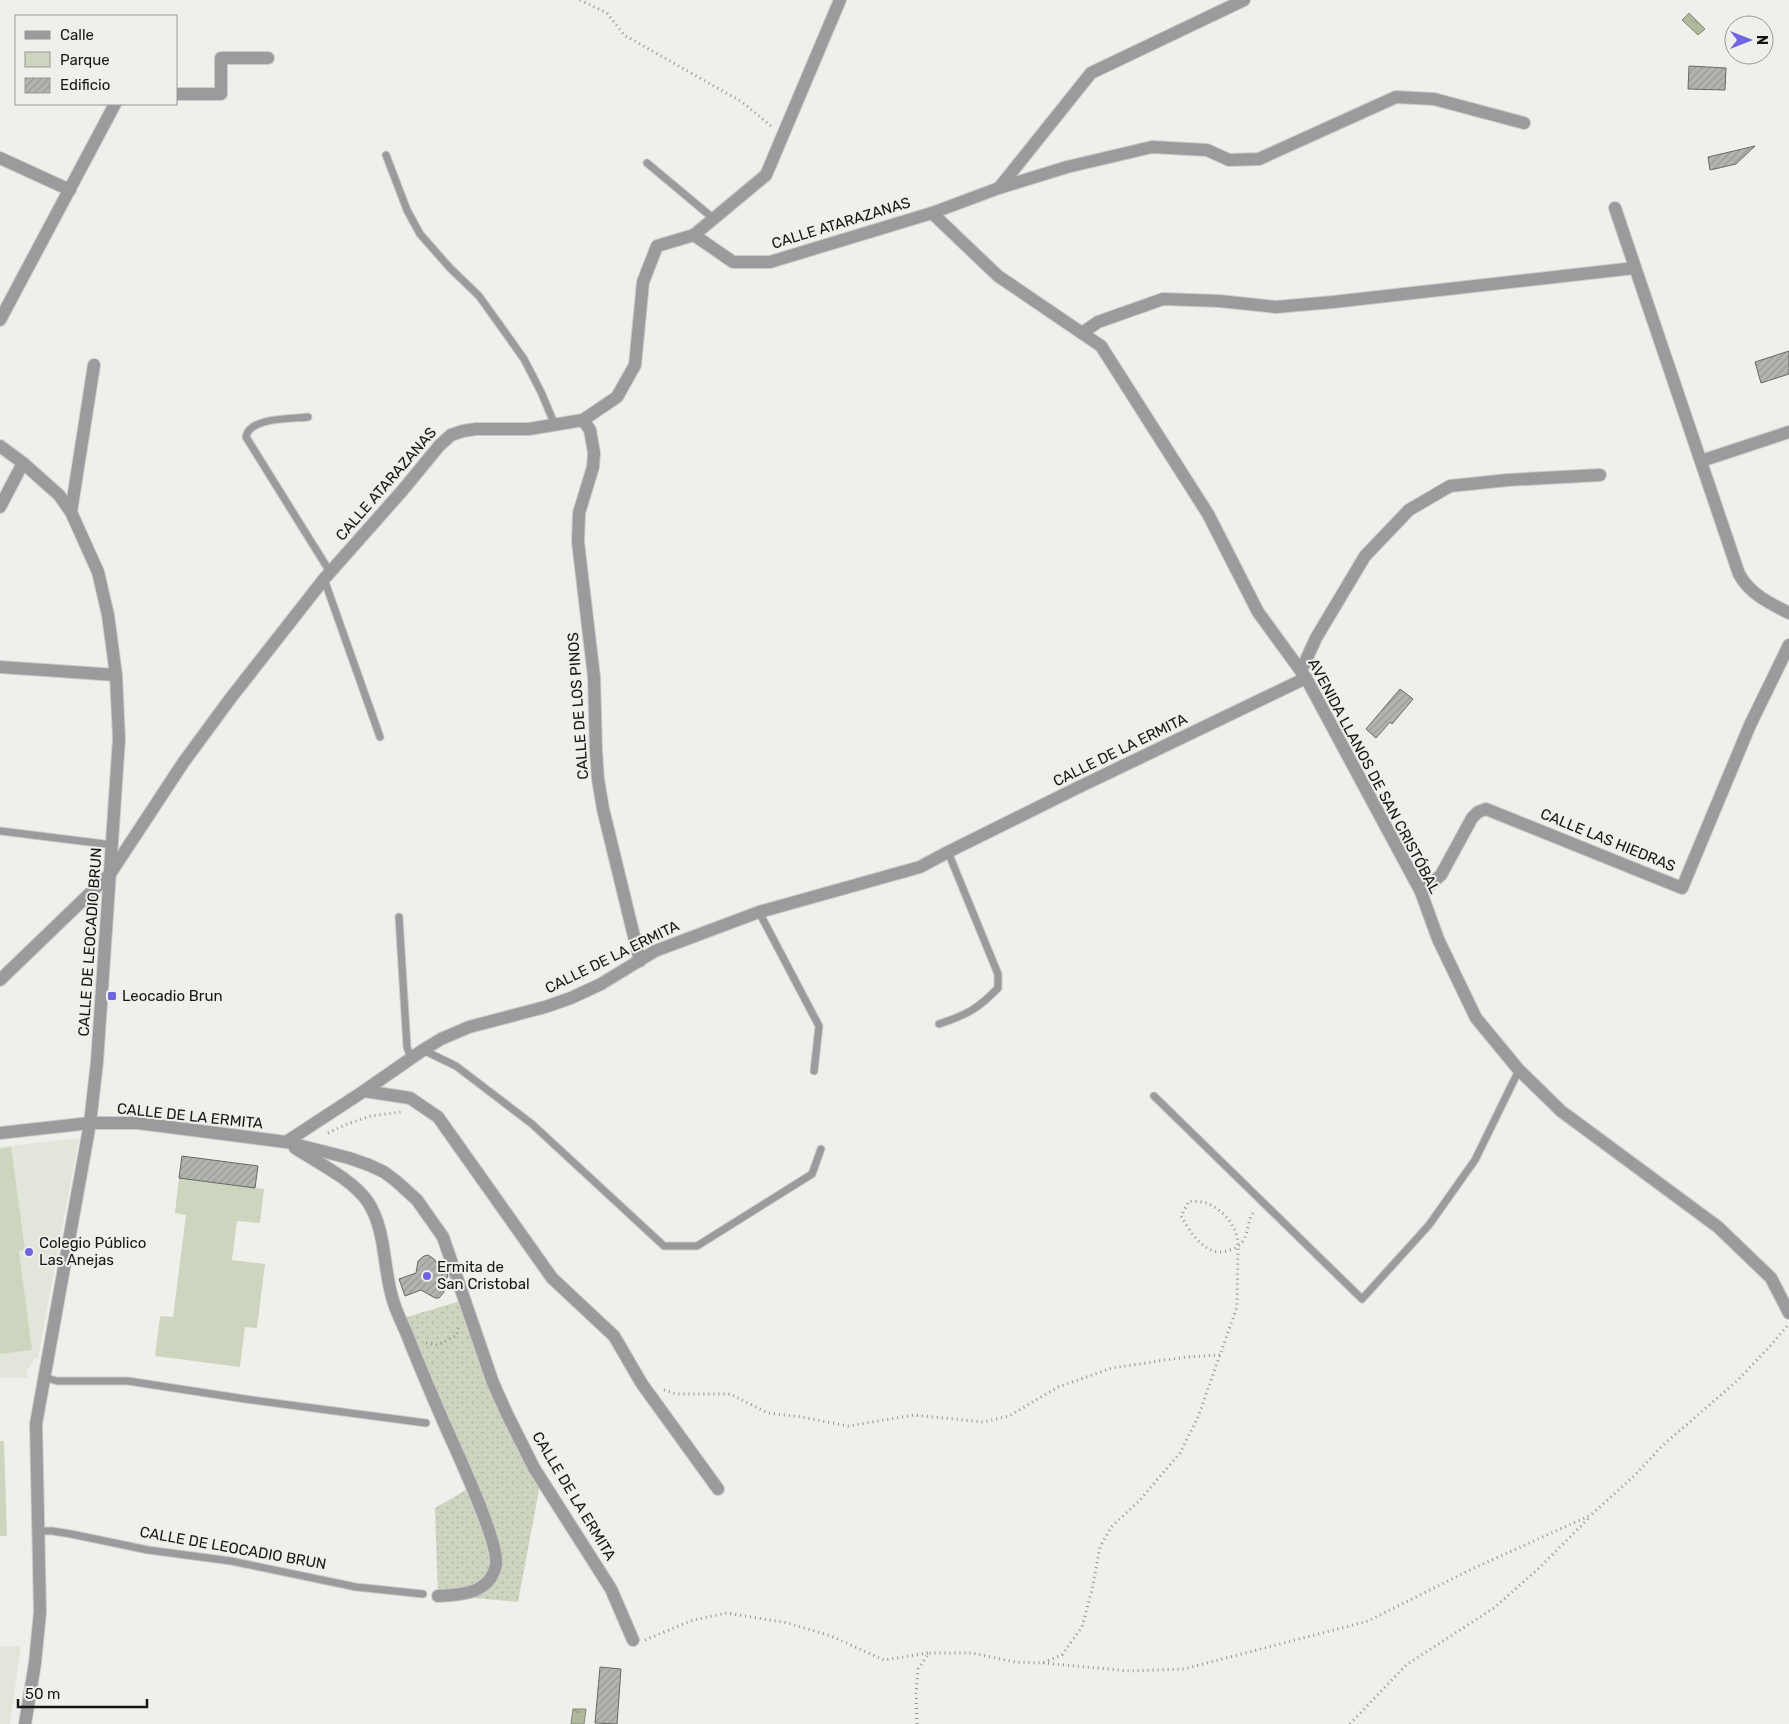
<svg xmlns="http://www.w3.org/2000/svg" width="1789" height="1724" font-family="Rubik,sans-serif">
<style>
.built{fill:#e2e6da}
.grass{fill:url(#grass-dots)}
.park{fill:#ced5bf}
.water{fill:url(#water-ripples);stroke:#828874}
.building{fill:url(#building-hatch);stroke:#676965}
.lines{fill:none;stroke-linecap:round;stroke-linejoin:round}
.service-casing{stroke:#cccdc9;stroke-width:9}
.minor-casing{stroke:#cccdc9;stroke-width:14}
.path{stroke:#92938f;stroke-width:3;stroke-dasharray:1 4;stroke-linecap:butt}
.service{stroke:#9b9b9d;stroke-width:7}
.minor{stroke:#9b9b9d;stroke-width:12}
.poi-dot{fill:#7065e0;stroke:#eff0eb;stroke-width:2}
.labels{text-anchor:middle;stroke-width:4;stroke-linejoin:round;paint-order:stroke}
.street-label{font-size:15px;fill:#161715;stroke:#eff0eb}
.poi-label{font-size:15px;fill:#161715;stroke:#eff0eb;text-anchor:start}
</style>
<defs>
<pattern id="grass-dots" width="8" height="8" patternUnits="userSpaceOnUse" patternTransform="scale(1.25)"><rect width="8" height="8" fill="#ced5bf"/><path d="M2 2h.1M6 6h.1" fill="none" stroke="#b0b6a3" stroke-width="1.8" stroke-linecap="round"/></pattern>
<pattern id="water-ripples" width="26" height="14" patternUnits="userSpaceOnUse" patternTransform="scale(1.25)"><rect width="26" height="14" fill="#b0b99c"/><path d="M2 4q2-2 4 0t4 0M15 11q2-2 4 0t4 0" fill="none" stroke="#979e86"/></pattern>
<pattern id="building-hatch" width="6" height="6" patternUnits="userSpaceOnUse" patternTransform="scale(1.25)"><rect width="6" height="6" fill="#b2b4af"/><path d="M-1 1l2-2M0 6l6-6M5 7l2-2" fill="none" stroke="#989a96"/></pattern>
</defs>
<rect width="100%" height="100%" fill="#eff0eb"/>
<g class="built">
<polygon points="79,1138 38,1358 34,1359 26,1373 29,1378 0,1378 0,1147"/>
<polygon points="0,1646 21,1646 10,1724 0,1724"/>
</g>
<polygon class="grass" points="464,1300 541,1479 518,1602 453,1596 438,1596 435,1508 471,1487 400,1319"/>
<g class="park">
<polygon points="11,1147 25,1250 19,1251 32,1350 0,1354 0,1149"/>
<polygon points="179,1178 264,1189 260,1223 237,1221 232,1260 265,1264 257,1328 245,1327 240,1367 155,1356 160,1316 173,1317 186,1215 175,1213"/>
<polygon points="0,1441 4,1441 7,1536 0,1536"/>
</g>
<g class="water">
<polygon points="1689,13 1705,29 1698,35 1682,20"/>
<polygon points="573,1709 586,1709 584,1724 571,1724"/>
</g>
<g class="building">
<polygon points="1689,66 1726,68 1725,90 1688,89"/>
<polygon points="1755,146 1736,164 1710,170 1708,157"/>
<polygon points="1789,351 1789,374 1761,383 1755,362"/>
<polygon points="1400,689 1413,699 1392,724 1390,722 1376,738 1366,729"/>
<polygon points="182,1156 258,1166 255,1188 179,1178"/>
<polygon points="428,1255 434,1259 438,1265 445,1267 448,1276 444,1283 444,1292 439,1298 435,1298 421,1290 405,1296 399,1279 416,1273 418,1261 424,1256"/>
<polygon points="600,1667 621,1669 617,1724 595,1723"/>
</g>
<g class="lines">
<g class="service-casing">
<g id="service">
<polyline points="386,155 407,210 420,234 450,268 479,296 507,335 524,359 541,392 555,425"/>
<polyline points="647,163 714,219"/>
<path d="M308 417C292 419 249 417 246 437L330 572"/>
<polyline points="324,579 380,737"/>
<polyline points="0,831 113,845"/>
<polyline points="759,912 819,1026 814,1071"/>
<polyline points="399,917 407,1047 411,1058"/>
<path d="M939 1024C966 1015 978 1009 998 988V974L948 852"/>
<polyline points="423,1050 456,1066 532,1124 664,1246 697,1246 812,1174 821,1149"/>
<polyline points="1154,1096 1362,1299 1429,1225 1475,1160 1519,1070"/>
<polyline points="43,1377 57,1381 128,1381 245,1399 426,1423"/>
<polyline points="38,1531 52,1531 71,1534 148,1550 231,1561 356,1587 423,1594"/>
</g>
</g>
<g class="minor-casing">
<g id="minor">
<polyline points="176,94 221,94 221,58 268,58"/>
<polyline points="0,158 70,190"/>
<polyline points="999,188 1067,167 1152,147 1207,150 1229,160 1259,159 1396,97 1434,99 1524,123"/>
<path d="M1615 208 1739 574C1750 594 1769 603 1789 613"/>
<polyline points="932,213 998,276 1101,346 1208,514 1258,612 1306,678 1421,892 1438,939 1476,1018 1519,1070 1561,1111 1718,1227 1771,1278 1789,1313"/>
<polyline points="694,235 733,262 770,262 932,213 999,188 1091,73 1244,0"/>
<polyline points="0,320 115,104"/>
<polyline points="1082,333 1098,322 1163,299 1219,301 1276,307 1333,302 1635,268"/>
<polyline points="583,420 590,430 594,453 593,467 579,513 578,542 594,677 596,751 598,779 603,809 640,961"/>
<polyline points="0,446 23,463 59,495 71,512 98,572 108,615 116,675 119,739 97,1062 90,1123 36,1424 40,1612 35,1663 25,1724"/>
<polyline points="1701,461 1789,432"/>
<polyline points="0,507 23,463"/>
<polyline points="71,512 94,365"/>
<polyline points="0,667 116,675"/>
<polyline points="1301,671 1316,638 1365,556 1409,510 1450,486 1508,480 1600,475"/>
<polyline points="1421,892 1441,875 1472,818 1478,812 1486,809 1682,888 1750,725 1789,645"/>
<polyline points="0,980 110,874 183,763 230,699 324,579 402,491 439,446 451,435 463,431 476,429 529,429 583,420 617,397 635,365 643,282 657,246 694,235 766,175 840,0"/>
<polyline points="364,1091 410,1098 438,1117 552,1278 614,1336 642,1384 718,1489"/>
<polyline points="0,1133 90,1123 138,1123 286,1142 349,1158 369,1165 384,1172 396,1181 417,1200 443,1237 493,1383 507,1414 534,1468 611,1589 633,1640"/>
<polyline points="286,1142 364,1091 423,1050 441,1039 469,1027 545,1007 571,998 601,984 655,951 759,912 920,867 948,852 1077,788 1306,678"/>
<path d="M295 1148C318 1163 352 1179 368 1202 386 1230 383 1266 392 1297 395 1309 401 1321 406 1332 418 1363 431 1393 444 1423 455 1448 500 1543 496 1565 490 1593 463 1595 438 1596"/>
</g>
</g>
<g class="path">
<polyline points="580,0 607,13 624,35 742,102 771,126"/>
<polyline points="328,1133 347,1124 371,1116 401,1112"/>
<polyline points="426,1343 438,1345 457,1335 458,1328"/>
<polyline points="664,1390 677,1394 730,1394 768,1413 802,1417 848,1426 914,1415 983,1422 1009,1416 1058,1387 1112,1368 1186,1357 1220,1355"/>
<polyline points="645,1640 693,1620 727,1613 788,1623 831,1636 884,1660 928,1653"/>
<polyline points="1043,1663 1129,1671 1184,1669 1368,1621 1472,1569 1591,1515 1636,1474 1662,1446 1737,1381 1772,1344 1787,1326"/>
<path d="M917 1724 916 1694 918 1669 929 1653H972L1015 1662 1042 1663 1062 1655 1082 1627 1092 1590 1100 1547 1111 1527 1139 1501 1180 1453 1198 1417 1237 1307 1238 1247C1238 1227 1226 1213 1209 1204 1203 1201 1195 1202 1189 1201L1181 1216C1191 1234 1207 1259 1230 1250 1236 1248 1239 1246 1243 1241 1249 1232 1247 1219 1255 1210"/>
<polyline points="1350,1724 1406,1665 1494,1608 1538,1569 1589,1518"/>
</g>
<use href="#service" class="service"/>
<use href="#minor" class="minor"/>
</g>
<g class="poi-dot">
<rect x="107" y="991" width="10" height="10" rx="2.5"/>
<circle cx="29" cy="1252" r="5"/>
<circle cx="427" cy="1276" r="5"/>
</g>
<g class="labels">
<g class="street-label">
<text transform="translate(841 223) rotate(-17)" y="5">CALLE ATARAZANAS</text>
<text transform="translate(386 484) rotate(-49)" y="5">CALLE ATARAZANAS</text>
<text transform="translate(578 706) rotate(-94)" y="5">CALLE DE LOS PINOS</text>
<text transform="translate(1120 750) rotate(-26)" y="5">CALLE DE LA ERMITA</text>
<text transform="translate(1374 776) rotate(62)" y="5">AVENIDA LLANOS DE SAN CRISTÓBAL</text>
<text transform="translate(1608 840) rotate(22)" y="5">CALLE LAS HIEDRAS</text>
<text transform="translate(90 942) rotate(-86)" y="5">CALLE DE LEOCADIO BRUN</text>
<text transform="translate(612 957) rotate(-26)" y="5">CALLE DE LA ERMITA</text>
<text transform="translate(190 1116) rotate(6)" y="5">CALLE DE LA ERMITA</text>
<text transform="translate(574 1496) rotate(59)" y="5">CALLE DE LA ERMITA</text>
<text transform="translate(233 1548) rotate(10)" y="5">CALLE DE LEOCADIO BRUN</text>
</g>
<g class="poi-label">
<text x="122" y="1001">Leocadio Brun</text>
<text x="39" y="1248">Colegio Público<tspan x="39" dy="17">Las Anejas</tspan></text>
<text x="437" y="1272">Ermita de<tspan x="437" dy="17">San Cristobal</tspan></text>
</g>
</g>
<rect x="15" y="15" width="162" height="90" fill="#eff0eb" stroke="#989995"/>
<rect x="25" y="31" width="25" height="8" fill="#9b9b9d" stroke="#989995"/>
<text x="60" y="40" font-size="15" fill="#161715">Calle</text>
<rect x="25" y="52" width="25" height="15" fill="#ced5bf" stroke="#989995"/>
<text x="60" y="65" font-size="15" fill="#161715">Parque</text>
<rect x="25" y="78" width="25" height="15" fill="url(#building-hatch)" stroke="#989995"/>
<text x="60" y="90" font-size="15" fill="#161715">Edificio</text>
<g transform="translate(1749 40) rotate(90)"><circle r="24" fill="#eff0eb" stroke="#989995"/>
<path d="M0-4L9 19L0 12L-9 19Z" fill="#7065e0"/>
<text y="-8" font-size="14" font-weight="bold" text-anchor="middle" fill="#161715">N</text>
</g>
<path d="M18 1699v8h129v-8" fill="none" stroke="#161715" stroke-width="2.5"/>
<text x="25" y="1699" font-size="15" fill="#161715" stroke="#eff0eb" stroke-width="4" paint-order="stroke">50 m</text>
</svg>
